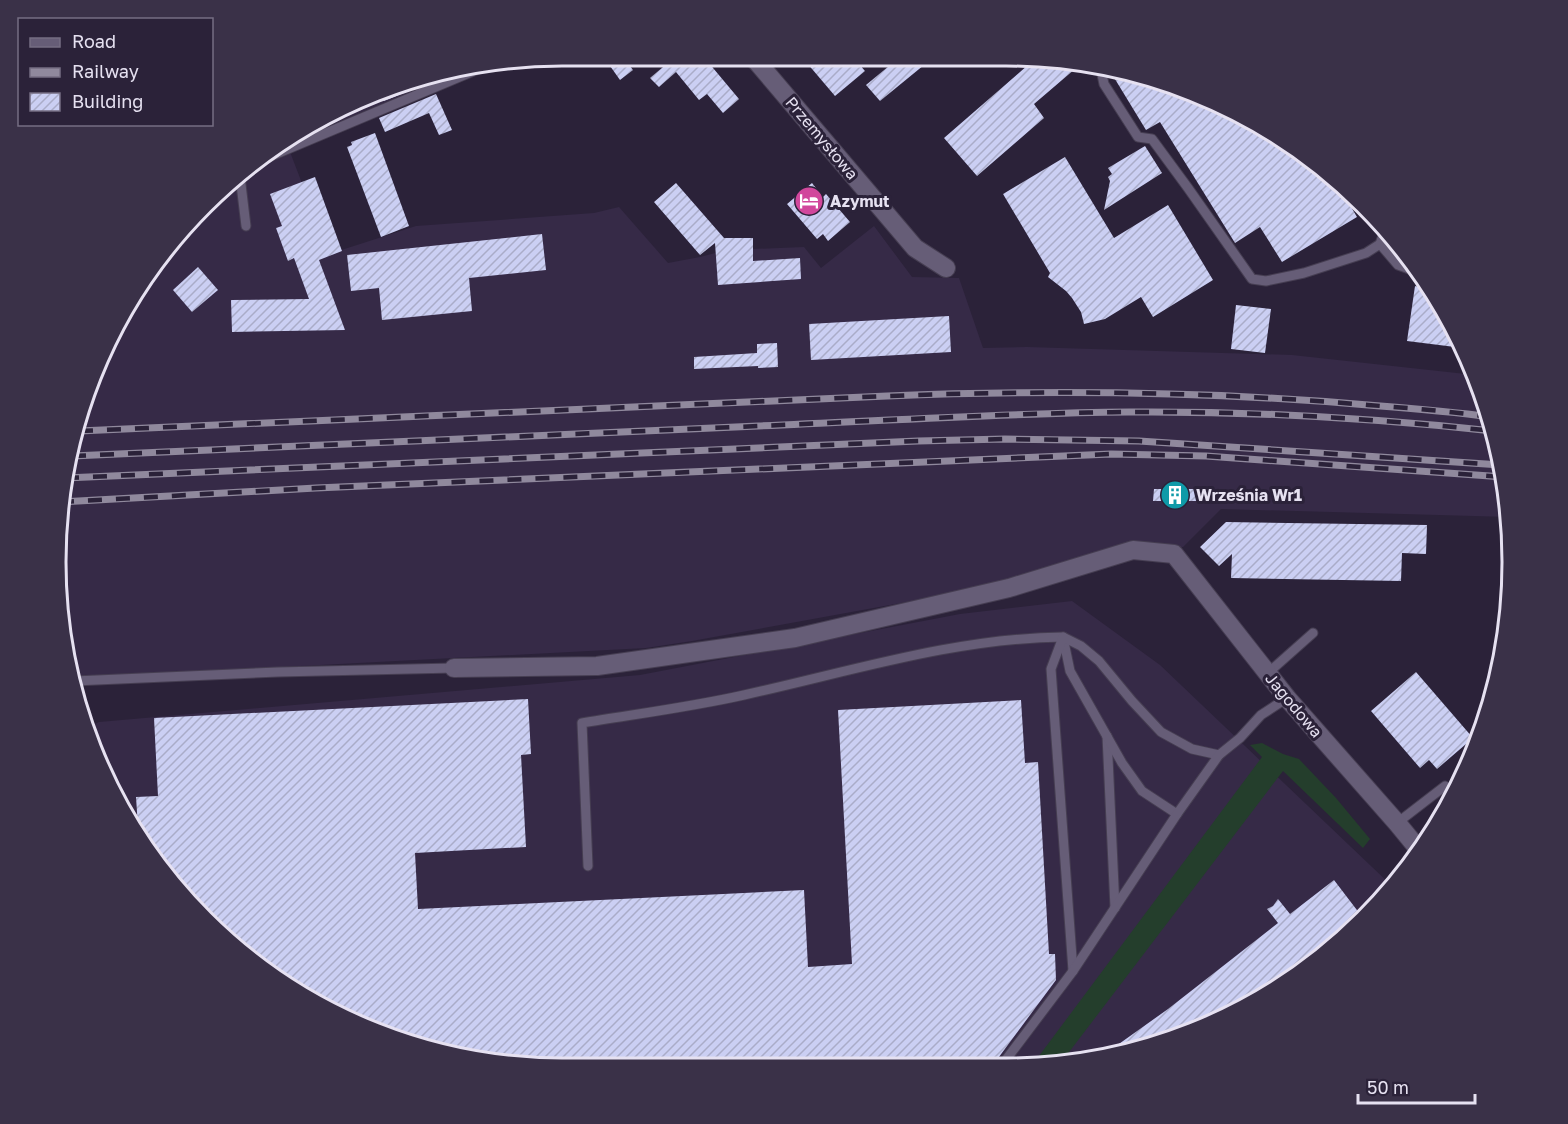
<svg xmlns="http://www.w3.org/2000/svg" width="1568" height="1124" font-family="'Golos Text',sans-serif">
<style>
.built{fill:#362a47}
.grass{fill:#243e2c}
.building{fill:url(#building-hatch)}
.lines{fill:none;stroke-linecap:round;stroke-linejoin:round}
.service-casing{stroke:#463e52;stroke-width:11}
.minor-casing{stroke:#463e52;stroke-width:20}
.service{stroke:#665d77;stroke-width:9}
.minor{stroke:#665d77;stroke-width:18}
.rail-casing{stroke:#90899d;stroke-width:7}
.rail{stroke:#2b2239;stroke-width:4.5;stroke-dasharray:14;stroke-linecap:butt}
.labels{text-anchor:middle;stroke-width:6;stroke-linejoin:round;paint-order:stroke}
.street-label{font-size:16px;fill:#e6e1f1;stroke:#2b2239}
.poi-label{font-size:16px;font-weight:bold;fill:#e6e1f1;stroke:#2b2239;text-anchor:start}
.rim{fill:none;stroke:#e6e1f1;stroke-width:3}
</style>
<defs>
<pattern id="building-hatch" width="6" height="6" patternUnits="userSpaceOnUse" patternTransform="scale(1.5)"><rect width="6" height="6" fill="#cbcff3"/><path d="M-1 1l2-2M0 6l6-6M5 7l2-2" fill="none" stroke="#aaacc8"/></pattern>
</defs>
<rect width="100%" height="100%" fill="#2b2239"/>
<g class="built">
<polygon points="465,68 396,99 287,144 329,254 416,226 594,213 619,207 668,263 700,257 727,250 804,247 821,268 874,226 912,277 959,278 983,348 1027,347 1292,355 1475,375 1486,400 1508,496 1509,517 1221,509 1183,547 1049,576 692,641 646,648 73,678 60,628 60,496 108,338 181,228 281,141 431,73"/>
<polygon points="1072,601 1160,665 1393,887 1340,943 1230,1016 1072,1064 529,1067 431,1051 338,1016 253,964 181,896 94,756 88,734 89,727 99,722 640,675 960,614"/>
</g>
<polygon class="grass" points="1262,743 1283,754 1299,759 1336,798 1370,839 1363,848 1283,771 1060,1064 1033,1064 1262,757 1250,745"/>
<g class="building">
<polygon points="603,56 622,56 633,70 620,80"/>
<polygon points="676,56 703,56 739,99 723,113 707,94 699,100 676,72 659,87 650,78"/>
<polygon points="801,56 852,56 865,71 835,96"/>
<polygon points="901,56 935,56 880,101 866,85"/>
<polygon points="1036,58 1082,63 1034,104 1044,118 977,176 944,138"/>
<polygon points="1107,66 1260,124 1341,190 1357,217 1282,262 1260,227 1235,243 1160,122 1146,130"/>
<polygon points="428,74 431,82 384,101 380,96"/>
<polygon points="436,94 452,130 439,135 429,113 385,132 379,118"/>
<polygon points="375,133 409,226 381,237 347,147 352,145 351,142"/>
<polygon points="1145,146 1162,173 1104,210 1110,181 1108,177 1112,174 1108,168"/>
<polygon points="1065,157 1114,238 1168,205 1213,280 1153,317 1141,297 1105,319 1084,324 1081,312 1072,298 1066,291 1048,277 1050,273 1003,194"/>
<polygon points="315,177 342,251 319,260 345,330 232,332 231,300 309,299 294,258 288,261 276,228 282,226 270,194"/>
<polygon points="676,183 724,238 753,238 753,261 800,258 801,279 718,285 715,243 700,255 654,202"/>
<polygon points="812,183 823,197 826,194 850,222 828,241 823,234 817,239 787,204"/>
<polygon points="542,234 546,270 469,278 472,311 382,320 379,288 351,291 347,255"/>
<polygon points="198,267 218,290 192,312 173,290"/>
<polygon points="1415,286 1430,289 1445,309 1463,348 1407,341"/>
<polygon points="1236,305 1271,309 1265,353 1231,349"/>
<polygon points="949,316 951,352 811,360 809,324"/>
<polygon points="777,343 778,367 758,368 758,366 694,369 694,357 757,353 757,344"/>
<polygon points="1154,489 1198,489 1197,501 1153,501"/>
<polygon points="1226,522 1427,525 1426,554 1402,553 1401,581 1231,578 1232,554 1219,566 1200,547"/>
<polygon points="1416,672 1473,738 1437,769 1429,760 1420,768 1371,711"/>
<polygon points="528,699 531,754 521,755 526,847 415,853 418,909 804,890 808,967 852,964 838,710 1021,700 1025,763 1038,762 1049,954 1055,954 1056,980 993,1065 529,1067 431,1051 338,1016 253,964 181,896 138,827 136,797 158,796 154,718"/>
<polygon points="1334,880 1363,918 1340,943 1230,1016 1110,1053 1109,1051 1168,1009 1278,923 1267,909 1273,906 1278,899 1290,914"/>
</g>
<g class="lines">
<g class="service-casing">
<g id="service">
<polyline points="1100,65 1104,84 1138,137 1152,139 1188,188 1252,279 1266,281 1304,273 1366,253 1380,244 1386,227"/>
<polyline points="257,162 488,65"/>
<polyline points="240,176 246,226"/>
<polyline points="1380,244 1398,265 1418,272"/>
<polyline points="1268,673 1313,633"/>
<polyline points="74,681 278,672 454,668"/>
<polyline points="1107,736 1115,908"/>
<polyline points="1397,823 1445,786"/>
<path d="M588 866 582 723C636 714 691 707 744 695 849 672 955 638 1063 637L1070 671 1122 763 1142 791 1177 814"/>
<polyline points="1073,971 1051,669 1063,637 1081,646 1099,661 1132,701 1161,732 1192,749 1219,755"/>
<polyline points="1002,1065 1073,971 1177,814 1219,755 1240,738 1261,715 1287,698"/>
</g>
</g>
<g class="minor-casing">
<g id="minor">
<polyline points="752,56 915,248 946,268"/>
<polyline points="454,668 597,666 795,638 1009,588 1133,550 1174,554 1287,698 1397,823 1420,851"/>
</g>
</g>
<use href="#service" class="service"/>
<use href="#minor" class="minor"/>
<g class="rail-casing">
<g id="rail">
<path d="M79 431 887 396C1048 390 1208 391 1368 405 1408 408 1449 411 1490 417"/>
<path d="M72 456C301 446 529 436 758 426 881 421 1005 413 1129 412 1251 411 1372 418 1493 431"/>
<polyline points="65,478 918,441 1005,439 1139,441 1501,465"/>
<polyline points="60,502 316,488 1111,454 1206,456 1504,477"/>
</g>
</g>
<use href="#rail" class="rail"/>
</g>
<defs>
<g id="hotel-disc" transform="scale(1.5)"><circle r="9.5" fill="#d1479c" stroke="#2b2239"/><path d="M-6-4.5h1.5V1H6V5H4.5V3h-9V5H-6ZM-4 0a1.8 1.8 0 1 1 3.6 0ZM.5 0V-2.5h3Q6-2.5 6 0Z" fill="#fff"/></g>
<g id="building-disc" transform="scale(1.5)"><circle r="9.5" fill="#0f9aa8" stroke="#2b2239"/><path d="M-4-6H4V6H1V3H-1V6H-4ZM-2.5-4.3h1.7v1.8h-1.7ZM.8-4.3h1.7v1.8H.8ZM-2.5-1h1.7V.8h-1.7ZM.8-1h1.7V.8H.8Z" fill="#fff"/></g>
</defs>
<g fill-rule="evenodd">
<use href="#hotel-disc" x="809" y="201"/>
<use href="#building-disc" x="1175" y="495"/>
</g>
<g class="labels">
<g class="street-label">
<text transform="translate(822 138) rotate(50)" y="6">Przemysłowa</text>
<text transform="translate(1294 705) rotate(50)" y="6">Jagodowa</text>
</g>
<g class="poi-label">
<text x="830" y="207">Azymut</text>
<text x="1196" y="501">Września Wr1</text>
</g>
</g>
<path d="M0 0H1568V1124H0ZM562 66H1006A496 496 0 0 1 1502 562V562A496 496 0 0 1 1006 1058H562A496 496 0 0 1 66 562V562A496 496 0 0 1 562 66Z" fill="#3a3148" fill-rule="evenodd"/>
<path class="rim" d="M562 66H1006A496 496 0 0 1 1502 562V562A496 496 0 0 1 1006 1058H562A496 496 0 0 1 66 562V562A496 496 0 0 1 562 66Z"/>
<rect x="18" y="18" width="195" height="108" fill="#2b2239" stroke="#766e83" stroke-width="1.5"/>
<rect x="30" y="38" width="30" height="9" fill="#665d77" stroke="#766e83" stroke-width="1.5"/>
<text x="72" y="48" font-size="18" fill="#e6e1f1">Road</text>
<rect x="30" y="68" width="30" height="9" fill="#90899d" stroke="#766e83" stroke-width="1.5"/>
<text x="72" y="78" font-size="18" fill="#e6e1f1">Railway</text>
<rect x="30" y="93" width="30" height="18" fill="url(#building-hatch)" stroke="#766e83" stroke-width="1.5"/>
<text x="72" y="108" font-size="18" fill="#e6e1f1">Building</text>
<path d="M1358 1094v9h117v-9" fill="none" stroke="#e6e1f1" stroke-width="3"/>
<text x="1367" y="1094" font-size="18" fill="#e6e1f1" stroke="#2b2239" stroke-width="4.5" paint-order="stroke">50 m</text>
</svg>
